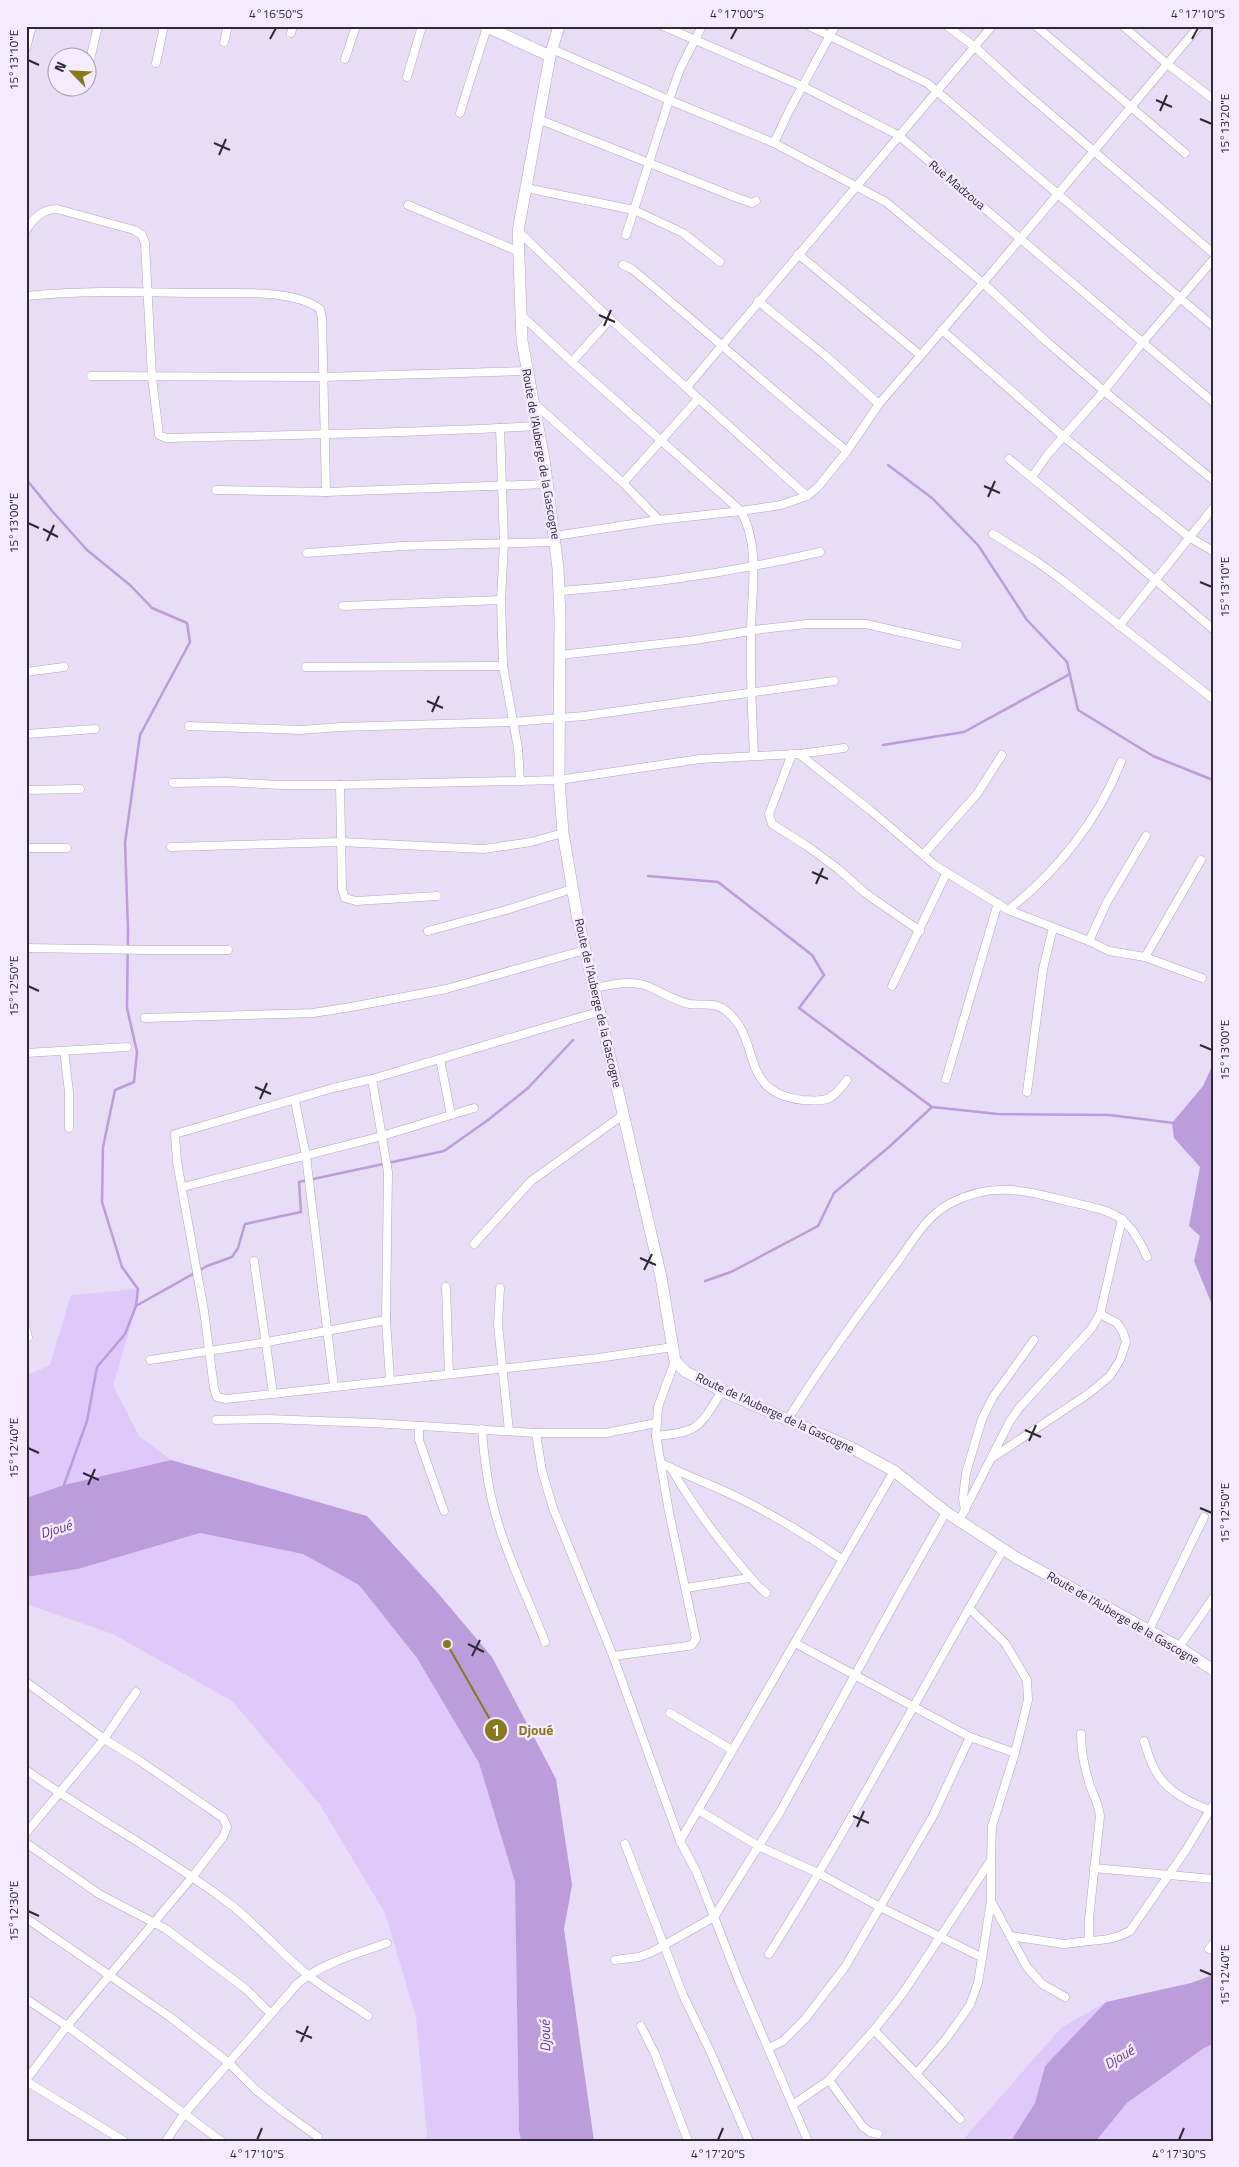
<svg xmlns="http://www.w3.org/2000/svg" width="1239" height="2167" font-family="'Titillium Web',sans-serif">
<style>
.green{fill:#e0c8f8}
.water{fill:#bd9cdb}
.lines{fill:none;stroke-linecap:round;stroke-linejoin:round}
.stream{stroke:#bd9cdb;stroke-width:2.5}
.street-casing{stroke:#b2a6be;stroke-width:9}
.secondary-casing{stroke:#b2a6be;stroke-width:12}
.street{stroke:#fff;stroke-width:8}
.secondary{stroke:#fff;stroke-width:11}
.ticks{fill:none;stroke:#2e2933;stroke-width:2}
.labels{text-anchor:middle;stroke-width:5;stroke-linejoin:round;paint-order:stroke}
.street-label{font-size:12px;fill:#2e2933;stroke:#f5eaff}
.water-label{font-size:14px;font-style:italic;fill:#683e89;stroke:#f5eaff}
.leader{fill:none;stroke:#89781d;stroke-width:2}
.callout-dot{fill:#89781d;stroke:#f5eaff;stroke-width:2}
.mark-label{font-size:15px;text-anchor:middle;font-weight:bold;fill:#fff}
.callout-label{font-size:14px;text-anchor:middle;font-weight:bold;fill:#89781d;stroke:#f5eaff;stroke-width:5;stroke-linejoin:round;paint-order:stroke}
.neatline{fill:none;stroke:#2e2933;stroke-width:2}
.ticks-label{font-size:12px;text-anchor:middle;fill:#2e2933}
</style>
<rect width="100%" height="100%" fill="#e9dcf6"/>
<g class="green">
<polygon points="138,1289 132,1321 113,1386 139,1436 171,1460 64,1485 26,1498 26,1376 50,1365 71,1295"/>
<polygon points="200,1533 303,1554 359,1585 417,1658 479,1763 515,1882 519,2131 521,2141 424,2141 427,2134 416,2017 385,1913 319,1803 232,1701 113,1634 26,1604 26,1577 78,1569"/>
<polygon points="1106,2002 1045,2066 1035,2103 1011,2141 962,2141 1061,2028"/>
<polygon points="1213,2044 1213,2141 1096,2141 1127,2103 1204,2048"/>
</g>
<g class="water">
<polygon points="1213,1064 1213,1307 1194,1261 1200,1236 1189,1226 1200,1167 1174,1138 1172,1123 1203,1086"/>
<polygon points="171,1460 367,1516 437,1592 492,1657 556,1779 572,1885 564,1929 594,2141 521,2141 519,2131 515,1882 479,1763 417,1658 359,1585 303,1554 200,1533 78,1569 26,1577 26,1498 64,1485"/>
<polygon points="1213,1975 1213,2044 1204,2048 1127,2103 1096,2141 1011,2141 1035,2103 1045,2066 1106,2002 1191,1983"/>
</g>
<g class="lines">
<g class="stream">
<polyline points="888,465 932,498 978,545 1027,620 1067,662 1078,710 1153,756 1213,780"/>
<polyline points="26,479 53,512 87,550 130,585 152,608 187,623 190,642 140,735 125,843 128,929 127,1008 137,1052 134,1082 115,1090 103,1147 102,1202 122,1267 138,1289 136,1306 125,1334 97,1367 87,1421 64,1485 65,1488"/>
<polyline points="883,745 964,732 1070,674"/>
<polyline points="648,876 718,882 812,955 824,975 799,1008 932,1107 998,1114 1109,1115 1174,1123"/>
<polyline points="705,1281 731,1272 818,1226 834,1193 889,1147 932,1107"/>
<polyline points="136,1306 207,1266 232,1257 238,1248 245,1224 301,1212 299,1182 444,1151 488,1120 528,1088 573,1040"/>
</g>
<g class="street-casing">
<g id="street">
<polyline points="663,26 802,86 898,135 1213,402"/>
<polyline points="809,26 927,83 1213,326"/>
<polyline points="947,26 975,47 1020,88 1213,253"/>
<polyline points="1036,26 1185,153"/>
<polyline points="1123,26 1166,63 1213,99"/>
<polyline points="1212,26 1213,27"/>
<polyline points="291,33 293,26"/>
<polyline points="224,42 228,26"/>
<polyline points="26,48 32,26"/>
<polyline points="552,49 669,100 774,143 886,202 983,283 1046,341 1104,391 1213,480"/>
<polyline points="345,59 356,26"/>
<polyline points="156,63 164,26"/>
<polyline points="88,68 98,26"/>
<polyline points="407,77 422,26"/>
<polyline points="460,113 487,27"/>
<polyline points="538,119 735,197 752,203 756,201"/>
<polyline points="774,143 788,113 835,26"/>
<polyline points="526,188 634,210 683,233 720,262"/>
<polyline points="408,205 520,252"/>
<path d="M26 230C34 218 42 209 57 209L134 230 142 235 145 243 152 377 159 435 166 438C289 435 413 433 537 426"/>
<polyline points="518,231 610,319 807,496"/>
<polyline points="626,235 669,100 680,69 702,26"/>
<polyline points="798,254 920,355"/>
<path d="M623 265 632 269C704 329 774 392 847 451"/>
<path d="M26 296C83 290 140 292 197 293 232 294 291 288 320 309L322 318 326 492"/>
<polyline points="758,301 826,356 879,404"/>
<path d="M521 315 572 362 741 511C761 547 751 594 751 633 750 674 752 715 754 756"/>
<polyline points="942,330 1064,437 1189,537 1213,551"/>
<polyline points="572,362 610,319"/>
<polyline points="91,376 323,377 527,371"/>
<polyline points="687,387 992,26"/>
<polyline points="533,402 623,483 659,520"/>
<polyline points="500,428 504,543 501,600 503,666 518,748 520,781"/>
<polyline points="1009,459 1120,550 1213,629"/>
<polyline points="1032,477 1048,454 1104,391 1142,343 1213,260"/>
<polyline points="623,483 698,399"/>
<polyline points="216,490 326,492 548,484"/>
<polyline points="993,534 1036,561 1062,580 1213,699"/>
<polyline points="555,536 659,520 741,511 781,505 807,496 818,487 847,451 879,404 983,283 1199,26"/>
<polyline points="307,553 402,546 556,542"/>
<path d="M560 591C648 585 734 572 820 552"/>
<polyline points="343,606 501,600"/>
<polyline points="1119,626 1213,508"/>
<polyline points="560,655 695,640 762,629 807,624 866,624 958,645"/>
<polyline points="306,667 503,666"/>
<polyline points="26,672 64,667"/>
<polyline points="189,726 301,730 340,727 513,722 584,716 834,681"/>
<polyline points="26,734 95,729"/>
<polyline points="792,754 769,814 772,824 807,846 837,868 865,893 920,931"/>
<polyline points="799,754 844,748"/>
<polyline points="173,783 227,782 280,785 340,785 559,780 700,759 799,754 870,810 936,866 1008,910 1089,941 1109,951 1145,957 1202,978"/>
<polyline points="340,785 342,889 345,898 356,901 437,896"/>
<polyline points="26,790 80,789"/>
<polyline points="171,847 341,842 484,849 531,842 563,833"/>
<polyline points="26,848 67,848"/>
<polyline points="923,855 977,794 1002,755"/>
<path d="M1008 910C1057 872 1098 820 1121 762"/>
<polyline points="428,931 506,910 572,889"/>
<polyline points="1089,941 1107,902 1146,836"/>
<polyline points="26,948 150,950 228,950"/>
<polyline points="1145,957 1201,860"/>
<polyline points="892,986 946,874"/>
<path d="M595 988C610 985 629 980 644 985 659 990 674 1001 690 1004 704 1006 714 1001 726 1011 763 1039 737 1093 803 1100 828 1102 832 1100 847 1080"/>
<polyline points="601,1011 372,1079 333,1088 175,1134 177,1162 204,1311 214,1388 217,1397 226,1399 598,1358 673,1347"/>
<polyline points="145,1018 282,1014 313,1013 351,1007 446,989 585,950"/>
<polyline points="64,1051 69,1092 69,1128"/>
<polyline points="26,1053 127,1047"/>
<polyline points="440,1059 451,1115"/>
<polyline points="372,1079 388,1172 386,1320 390,1380"/>
<polyline points="946,1079 998,903"/>
<polyline points="1027,1092 1043,969 1053,928"/>
<polyline points="295,1101 306,1156 334,1386"/>
<polyline points="183,1187 382,1136 474,1108"/>
<polyline points="474,1244 531,1181 623,1115"/>
<polyline points="254,1261 273,1393"/>
<polyline points="446,1287 449,1374"/>
<polyline points="500,1288 498,1325 509,1431"/>
<polyline points="26,1329 28,1337"/>
<polyline points="150,1360 267,1342 386,1320"/>
<polyline points="216,1420 268,1419 373,1423 536,1433 606,1433 656,1423"/>
<path d="M787 1421C821 1365 860 1312 899 1260 913 1240 927 1216 949 1204 991 1181 1023 1190 1066 1201 1112 1212 1127 1211 1147 1257"/>
<polyline points="419,1426 419,1440 444,1511"/>
<path d="M482 1429C484 1458 488 1488 496 1516 508 1560 529 1600 545 1642"/>
<polyline points="536,1433 542,1471 553,1508 613,1656 680,1841 697,1873 739,1981 808,2141"/>
<path d="M656 1436C700 1432 699 1427 722 1391"/>
<polyline points="992,1458 1088,1394 1110,1376 1120,1360 1126,1342 1123,1332 1117,1323 1100,1314"/>
<path d="M661 1463C687 1476 715 1486 741 1499 777 1517 810 1537 843 1560"/>
<path d="M671 1468C690 1501 711 1530 735 1559 746 1571 753 1583 766 1593"/>
<polyline points="965,1510 963,1498 966,1473 982,1419 993,1397 1034,1340"/>
<polyline points="959,1521 1010,1421 1019,1408 1091,1329 1100,1314 1122,1219"/>
<polyline points="686,1588 749,1578"/>
<polyline points="1148,1632 1204,1517"/>
<polyline points="795,1643 970,1737 1015,1753"/>
<polyline points="1179,1647 1213,1598"/>
<polyline points="613,1656 688,1646 692,1645 696,1639 669,1512 656,1436 658,1407 675,1361"/>
<polyline points="26,1682 104,1739 137,1759 223,1818 227,1827 223,1837 193,1876 67,2026 26,2080"/>
<polyline points="670,1713 732,1750"/>
<path d="M1144 1741C1147 1750 1150 1761 1155 1770 1166 1791 1192 1804 1213 1811"/>
<path d="M26 1770C91 1816 162 1853 226 1901 256 1923 279 1952 308 1975 326 1990 348 2002 368 2016"/>
<polyline points="698,1810 760,1847 818,1873 880,1907 981,1957"/>
<polyline points="26,1833 104,1739 136,1692"/>
<polyline points="680,1841 894,1471"/>
<polyline points="26,1843 99,1894 166,1929 247,1990 271,2014"/>
<polyline points="625,1844 683,1995 711,2053 749,2141"/>
<polyline points="1094,1868 1213,1879"/>
<polyline points="991,1901 1027,1967 1042,1984 1065,1997"/>
<polyline points="26,1918 170,2017 229,2063 256,2090 285,2113 318,2137"/>
<path d="M1010 1936 1064 1944 1089 1941V1919L1100 1816C1099 1803 1092 1794 1089 1782 1084 1766 1081 1751 1081 1734"/>
<path d="M1089 1941C1104 1940 1116 1939 1130 1931L1186 1850 1213 1805"/>
<polyline points="1209,1949 1213,1944"/>
<path d="M769 1954C853 1822 924 1683 1003 1550"/>
<polyline points="615,1960 639,1957 652,1952 714,1917 780,1812 900,1593 946,1512"/>
<polyline points="26,1999 67,2026 221,2141"/>
<polyline points="641,2026 655,2054 688,2141"/>
<polyline points="874,2030 960,2119"/>
<polyline points="769,2048 783,2041 805,2019 845,1967 933,1816 970,1737"/>
<polyline points="916,2074 946,2039 970,2005 978,1983 991,1901 991,1860"/>
<polyline points="829,2080 863,2127 870,2132 878,2134"/>
<polyline points="26,2081 124,2141"/>
<polyline points="794,2104 829,2080 874,2030 903,1993 991,1860 992,1826 1015,1753 1028,1700 1027,1680 1005,1643 969,1608"/>
<path d="M166 2141 184 2114 298 1983C323 1963 356 1954 387 1943"/>
</g>
</g>
<g class="secondary-casing">
<g id="secondary">
<polyline points="485,26 550,56"/>
<polyline points="559,26 550,56 518,231 522,341 544,459 558,568 560,619 559,780 563,833 577,915 661,1277 675,1361 686,1372 722,1391 852,1448 894,1471 946,1512 1015,1557 1179,1647 1213,1670"/>
</g>
</g>
<use href="#street" class="street"/>
<use href="#secondary" class="secondary"/>
</g>
<path class="ticks" d="M270 39 276 28M731 39 737 28M1192 39 1198 28M28 60 39 65M1156 100 1172 107M1160 111 1167 95M1200 119 1212 124M214 143 230 150M219 155 226 139M599 315 615 322M604 326 611 310M984 486 1000 493M988 497 995 481M28 523 39 528M43 529 58 537M47 541 54 525M1200 582 1212 587M427 701 443 708M432 712 439 696M812 872 828 879M816 884 823 868M28 986 39 991M1200 1045 1212 1050M255 1087 271 1094M260 1099 267 1083M640 1258 656 1265M644 1270 652 1254M1025 1430 1041 1437M1029 1441 1036 1425M28 1448 39 1453M83 1473 99 1480M88 1485 95 1469M1200 1508 1212 1513M468 1644 484 1652M472 1656 480 1640M853 1816 869 1823M857 1827 864 1811M28 1911 39 1916M1200 1970 1212 1975M296 2031 312 2038M301 2042 308 2026M257 2140 262 2128M718 2140 723 2128M1179 2140 1184 2128"/>
<g class="labels">
<g class="street-label">
<text transform="translate(957 185) rotate(40)" y="4">Rue Madzoua</text>
<text transform="translate(541 454) rotate(80)" y="4">Route de l'Auberge de la Gascogne</text>
<text transform="translate(598 1003) rotate(77)" y="4">Route de l'Auberge de la Gascogne</text>
<text transform="translate(775 1413) rotate(25)" y="4">Route de l'Auberge de la Gascogne</text>
<text transform="translate(1123 1618) rotate(30)" y="4">Route de l'Auberge de la Gascogne</text>
</g>
<g class="water-label">
<text transform="translate(56 1529) rotate(-16)" y="5">Djoué</text>
<text transform="translate(545 2036) rotate(-91)" y="5">Djoué</text>
<text transform="translate(1119 2057) rotate(-31)" y="5">Djoué</text>
</g>
</g>
<path class="leader" d="M447 1644L496 1730"/>
<g class="callout-dot">
<circle cx="447" cy="1644" r="5"/>
<circle cx="496" cy="1730" r="12"/>
</g>
<g class="mark-label">
<text x="496" y="1736">1</text>
</g>
<g class="callout-label">
<text x="536" y="1735">Djoué</text>
</g>
<rect width="1239" height="2167" fill="none" stroke="#f5eaff" stroke-width="55"/>
<g transform="translate(72 72) rotate(294)"><circle r="24" fill="#f5eaff" stroke="#a59dad"/>
<path d="M0-4L9 19L0 12L-9 19Z" fill="#89781d"/>
<text y="-8" font-size="14" font-weight="bold" text-anchor="middle" fill="#2e2933">N</text>
</g>
<rect x="28" y="28" width="1184" height="2112" class="neatline"/>
<g class="ticks-label">
<text x="276" y="18">4°16'50"S</text>
<text x="737" y="18">4°17'00"S</text>
<text x="1198" y="18">4°17'10"S</text>
<text transform="translate(14 60) rotate(-90)" y="4">15°13'10"E</text>
<text transform="translate(1225 124) rotate(-90)" y="4">15°13'20"E</text>
<text transform="translate(14 523) rotate(-90)" y="4">15°13'00"E</text>
<text transform="translate(1225 587) rotate(-90)" y="4">15°13'10"E</text>
<text transform="translate(14 986) rotate(-90)" y="4">15°12'50"E</text>
<text transform="translate(1225 1050) rotate(-90)" y="4">15°13'00"E</text>
<text transform="translate(14 1448) rotate(-90)" y="4">15°12'40"E</text>
<text transform="translate(1225 1513) rotate(-90)" y="4">15°12'50"E</text>
<text transform="translate(14 1911) rotate(-90)" y="4">15°12'30"E</text>
<text transform="translate(1225 1975) rotate(-90)" y="4">15°12'40"E</text>
<text x="257" y="2158">4°17'10"S</text>
<text x="718" y="2158">4°17'20"S</text>
<text x="1179" y="2158">4°17'30"S</text>
</g>
</svg>
